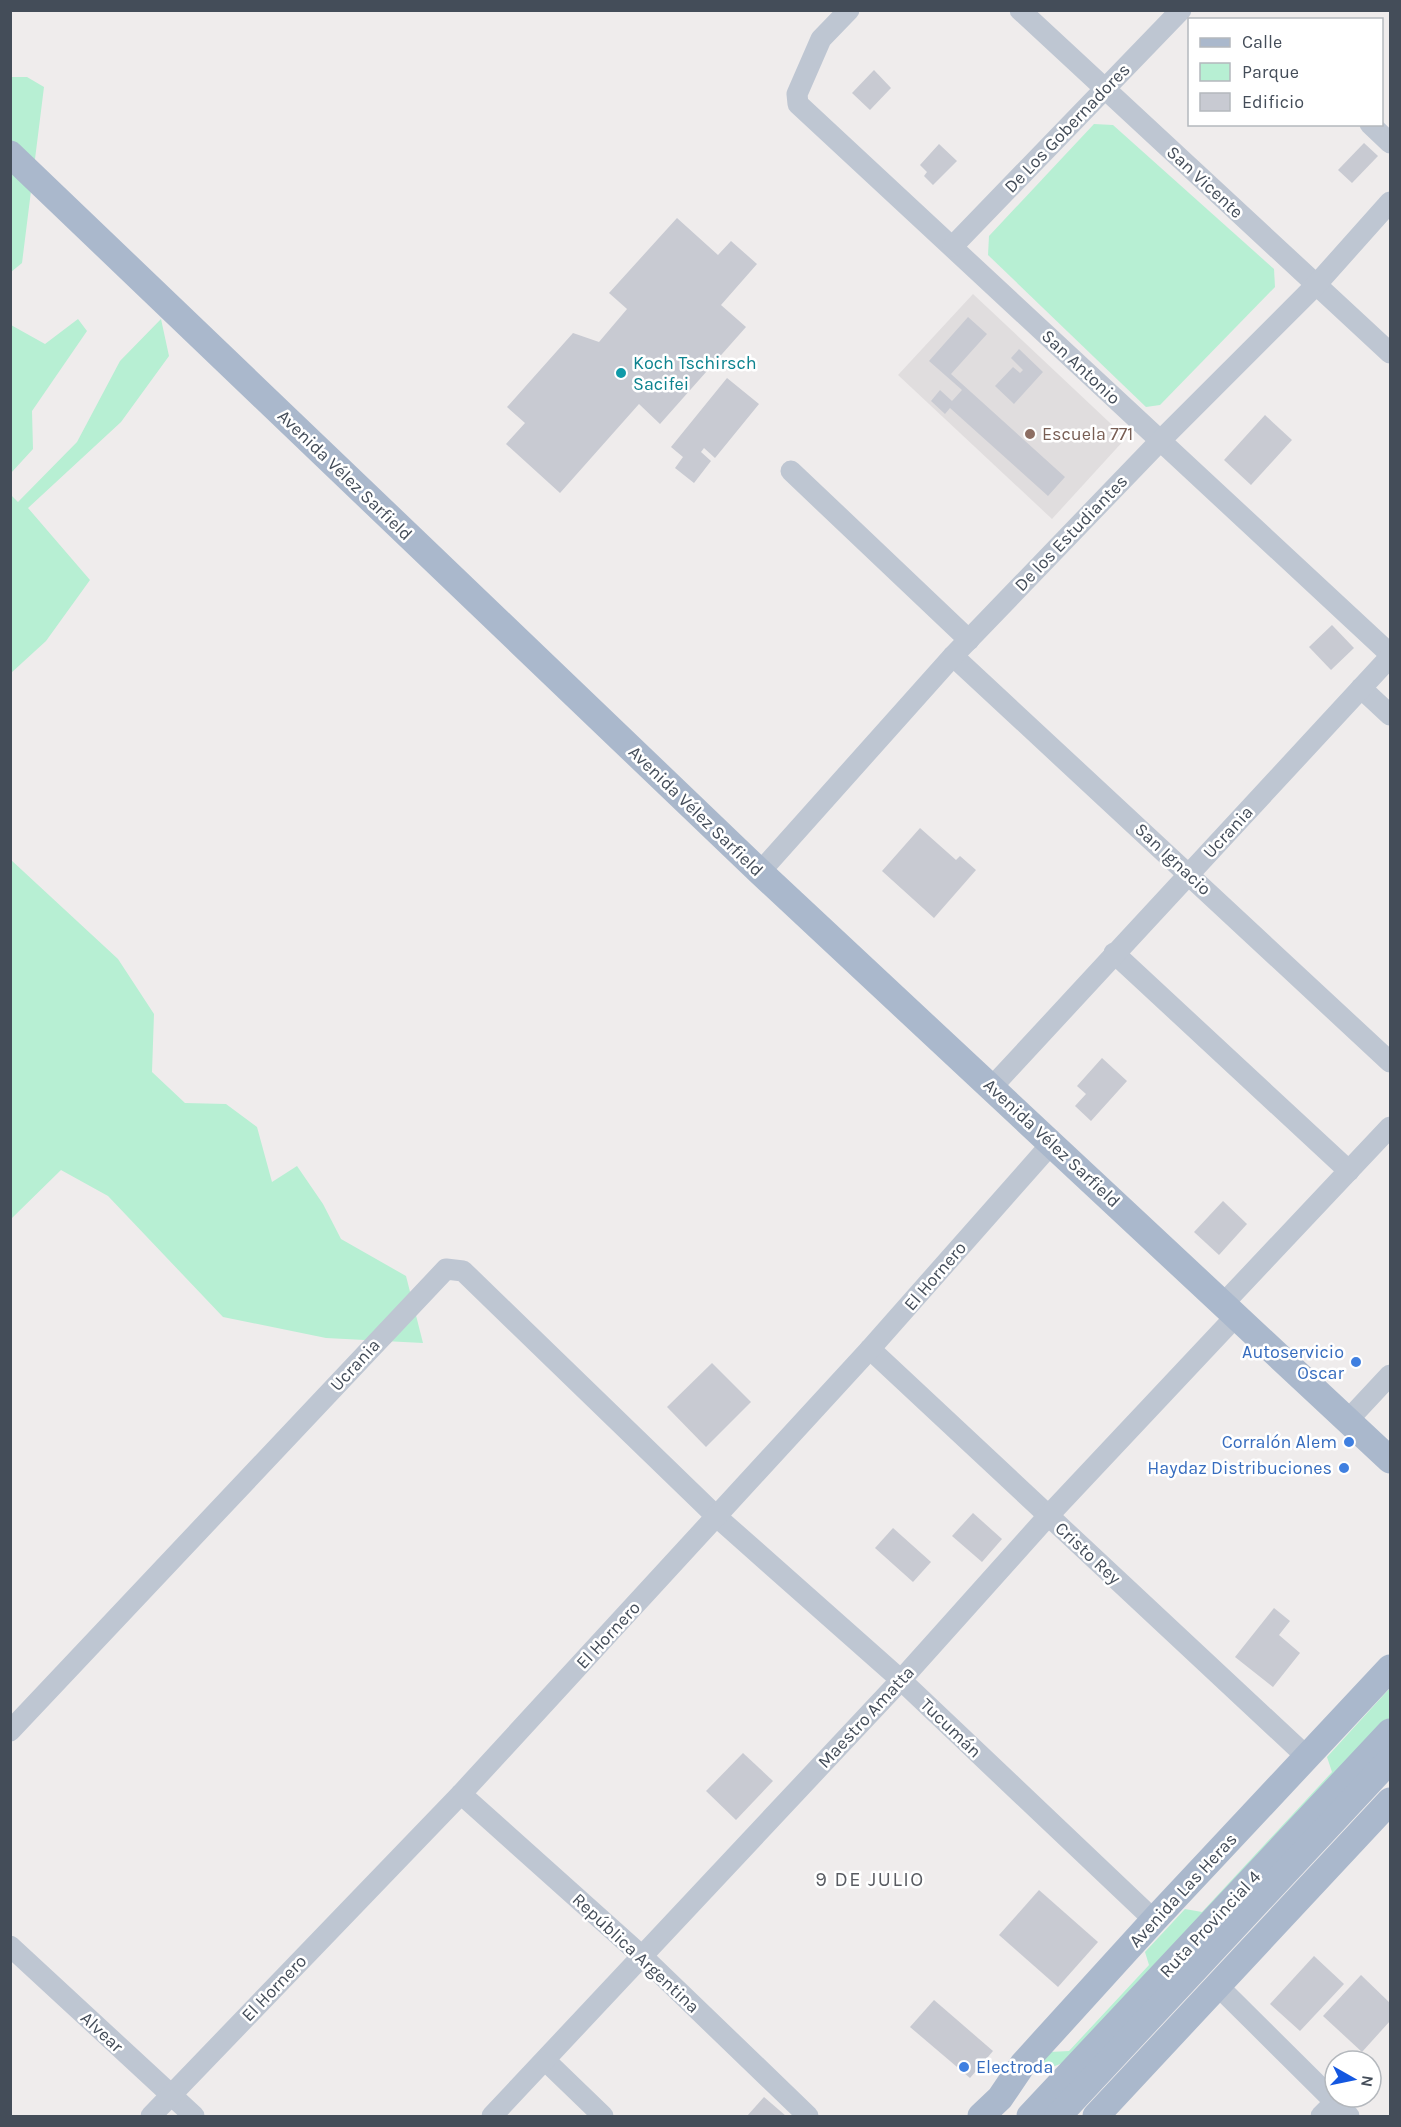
<svg xmlns="http://www.w3.org/2000/svg" width="1401" height="2127" font-family="Karla,sans-serif">
<style>
.education{fill:#e0ddde}
.green{fill:#b7efd3}
.building{fill:#c8cad2}
.lines{fill:none;stroke-linecap:round;stroke-linejoin:round}
.minor{stroke:#bec6d2;stroke-width:21}
.major{stroke:#aab8cc;stroke-width:27}
.culture-dot{fill:#0f9aa8;stroke:#fff;stroke-width:2}
.education-dot{fill:#8d6e63;stroke:#fff;stroke-width:2}
.shop-dot{fill:#3f7fe0;stroke:#fff;stroke-width:2}
.labels{text-anchor:middle;stroke-width:5;stroke-linejoin:round;paint-order:stroke}
.street-label{font-size:18px;fill:#444d59;stroke:#fff}
.culture-label{font-size:18px;fill:#0d838f;stroke:#fff;text-anchor:start}
.education-label{font-size:18px;fill:#785e54;stroke:#fff;text-anchor:start}
.shop-label{font-size:18px;fill:#366cbe;stroke:#fff;text-anchor:end}
.neighbourhood-label{font-size:20px;letter-spacing:1.5px;fill:#585b61;stroke:#fff}
</style>
<rect width="100%" height="100%" fill="#efecec"/>
<polygon class="education" points="973,294 1126,438 1052,519 898,375"/>
<g class="green">
<polygon points="11,77 27,77 44,87 22,263 11,272"/>
<polygon points="1094,124 1113,125 1274,269 1275,287 1160,405 1146,407 988,255 989,236"/>
<polygon points="78,319 87,331 32,411 33,449 11,473 11,325 45,344"/>
<polygon points="161,319 169,356 121,422 28,508 90,580 46,641 11,673 11,495 18,502 77,442 120,361"/>
<polygon points="10,859 118,959 154,1014 152,1072 185,1103 226,1104 257,1127 272,1182 297,1166 323,1204 341,1239 406,1276 423,1343 326,1338 223,1317 108,1196 61,1170 11,1219"/>
<polygon points="1390,1688 1390,1718 1075,2058 1040,2072 1035,2071 1034,2069 1050,2052 1069,2051 1149,1965 1145,1952 1185,1909 1202,1912 1332,1772 1327,1757"/>
</g>
<g class="building">
<polygon points="874,70 891,88 870,110 852,93"/>
<polygon points="1364,143 1378,156 1352,183 1338,170"/>
<polygon points="939,144 957,161 933,185 924,176 927,172 920,165"/>
<polygon points="677,218 718,255 731,241 757,264 721,305 746,327 660,424 639,404 560,493 506,444 525,423 507,407 573,333 599,342 627,309 609,293"/>
<polygon points="968,317 987,334 951,374 1065,477 1048,496 950,408 945,414 931,401 940,390 952,401 962,390 929,361"/>
<polygon points="1019,349 1043,372 1014,404 995,386 1013,367 1020,373 1023,370 1011,358"/>
<polygon points="727,378 759,404 715,458 704,448 701,452 711,461 694,483 675,468 683,457 671,447"/>
<polygon points="1265,415 1292,440 1251,485 1224,460"/>
<polygon points="1332,625 1354,648 1331,670 1309,647"/>
<polygon points="920,828 956,860 960,856 976,870 934,918 882,871"/>
<polygon points="1102,1058 1127,1081 1091,1121 1075,1106 1086,1094 1077,1086"/>
<polygon points="1223,1201 1247,1224 1219,1255 1194,1232"/>
<polygon points="712,1363 751,1402 706,1447 667,1407"/>
<polygon points="973,1513 1002,1539 982,1562 952,1536"/>
<polygon points="893,1528 931,1562 913,1582 875,1548"/>
<polygon points="1274,1608 1290,1621 1279,1635 1300,1653 1273,1687 1235,1657"/>
<polygon points="743,1753 773,1781 736,1820 706,1791"/>
<polygon points="1039,1890 1098,1942 1058,1987 999,1935"/>
<polygon points="1314,1956 1344,1984 1300,2031 1270,2004"/>
<polygon points="1361,1975 1390,2003 1390,2021 1362,2052 1323,2016"/>
<polygon points="934,2000 993,2051 970,2078 910,2027"/>
<polygon points="764,2097 786,2116 747,2116"/>
</g>
<g class="lines">
<g class="minor">
<polyline points="849,10 821,39 797,94 798,104 1390,654"/>
<polyline points="1020,10 1390,353"/>
<polyline points="1370,124 1390,143"/>
<polyline points="953,246 1181,10"/>
<polyline points="791,471 969,640"/>
<polyline points="953,656 1390,1062"/>
<polyline points="1361,688 1390,715"/>
<polyline points="760,872 953,656 1160,441 1316,285 1390,202"/>
<polyline points="1114,953 1349,1171"/>
<polyline points="992,1087 1390,657"/>
<polyline points="1224,1303 1390,1127"/>
<polyline points="870,1349 1307,1757"/>
<polyline points="1348,1420 1390,1375"/>
<polyline points="10,1731 446,1269 463,1271 717,1517 901,1680 1154,1920"/>
<polyline points="461,1794 643,1957 808,2116"/>
<polyline points="10,1946 194,2116"/>
<polyline points="1218,1986 1349,2116"/>
<polyline points="546,2061 603,2116"/>
<polyline points="151,2116 461,1794 870,1349 1052,1143"/>
<polyline points="492,2116 901,1680 1048,1516 1237,1315"/>
<polyline points="1321,2116 1334,2103"/>
</g>
<g class="major">
<polyline points="10,154 760,872 1390,1460"/>
<polyline points="981,2116 1000,2098 1023,2064 1154,1920 1390,1668"/>
<polyline points="1030,2116 1390,1732"/>
<polyline points="1058,2116 1390,1760"/>
<polyline points="1096,2116 1390,1801"/>
</g>
</g>
<circle class="culture-dot" cx="621" cy="373" r="6"/>
<circle class="education-dot" cx="1030" cy="434" r="6"/>
<g class="shop-dot">
<circle cx="1356" cy="1362" r="6"/>
<circle cx="1349" cy="1442" r="6"/>
<circle cx="1344" cy="1468" r="6"/>
<circle cx="964" cy="2067" r="6"/>
</g>
<g class="labels">
<g class="street-label">
<text transform="translate(1067 128) rotate(-46)" y="6">De Los Gobernadores</text>
<text transform="translate(1205 182) rotate(43)" y="6">San Vicente</text>
<text transform="translate(1081 367) rotate(43)" y="6">San Antonio</text>
<text transform="translate(345 475) rotate(44)" y="6">Avenida Vélez Sarfield</text>
<text transform="translate(1071 533) rotate(-46)" y="6">De los Estudiantes</text>
<text transform="translate(696 811) rotate(44)" y="6">Avenida Vélez Sarfield</text>
<text transform="translate(1228 832) rotate(-47)" y="6">Ucrania</text>
<text transform="translate(1173 859) rotate(43)" y="6">San Ignacio</text>
<text transform="translate(1052 1143) rotate(43)" y="6">Avenida Vélez Sarfield</text>
<text transform="translate(935 1276) rotate(-49)" y="6">El Hornero</text>
<text transform="translate(355 1365) rotate(-47)" y="6">Ucrania</text>
<text transform="translate(1088 1553) rotate(43)" y="6">Cristo Rey</text>
<text transform="translate(608 1635) rotate(-47)" y="6">El Hornero</text>
<text transform="translate(866 1717) rotate(-47)" y="6">Maestro Amatta</text>
<text transform="translate(951 1728) rotate(44)" y="6">Tucumán</text>
<text transform="translate(1183 1890) rotate(-47)" y="6">Avenida Las Heras</text>
<text transform="translate(1210 1924) rotate(-47)" y="6">Ruta Provincial 4</text>
<text transform="translate(636 1953) rotate(43)" y="6">República Argentina</text>
<text transform="translate(274 1988) rotate(-46)" y="6">El Hornero</text>
<text transform="translate(102 2032) rotate(43)" y="6">Alvear</text>
</g>
<g class="culture-label">
<text x="633" y="369">Koch Tschirsch<tspan x="633" dy="21">Sacifei</tspan></text>
</g>
<g class="education-label">
<text x="1042" y="440">Escuela 771</text>
</g>
<g class="shop-label">
<text x="1344" y="1358">Autoservicio<tspan x="1344" dy="21">Oscar</tspan></text>
<text x="1337" y="1448">Corralón Alem</text>
<text x="1332" y="1474">Haydaz Distribuciones</text>
<text x="976" y="2073" text-anchor="start">Electroda</text>
</g>
<g class="neighbourhood-label">
<text x="870" y="1886">9 DE JULIO</text>
</g>
</g>
<rect width="1401" height="2127" fill="none" stroke="#444d59" stroke-width="24"/>
<rect x="1188" y="18" width="195" height="108" fill="#ffffff" stroke="#b4b8bd" stroke-width="1.5"/>
<rect x="1200" y="38" width="30" height="9" fill="#aab8cc" stroke="#b4b8bd" stroke-width="1.5"/>
<text x="1242" y="48" font-size="18" fill="#444d59">Calle</text>
<rect x="1200" y="63" width="30" height="18" fill="#b7efd3" stroke="#b4b8bd" stroke-width="1.5"/>
<text x="1242" y="78" font-size="18" fill="#444d59">Parque</text>
<rect x="1200" y="93" width="30" height="18" fill="#c8cad2" stroke="#b4b8bd" stroke-width="1.5"/>
<text x="1242" y="108" font-size="18" fill="#444d59">Edificio</text>
<g transform="translate(1353 2079) rotate(99)"><circle r="28" fill="#ffffff" stroke="#b4b8bd" stroke-width="1.5"/>
<path d="M0-4.5L10 22L0 15L-10 22Z" fill="#1457e0"/>
<text y="-9" font-size="16" font-weight="bold" text-anchor="middle" fill="#444d59">N</text>
</g>
</svg>
